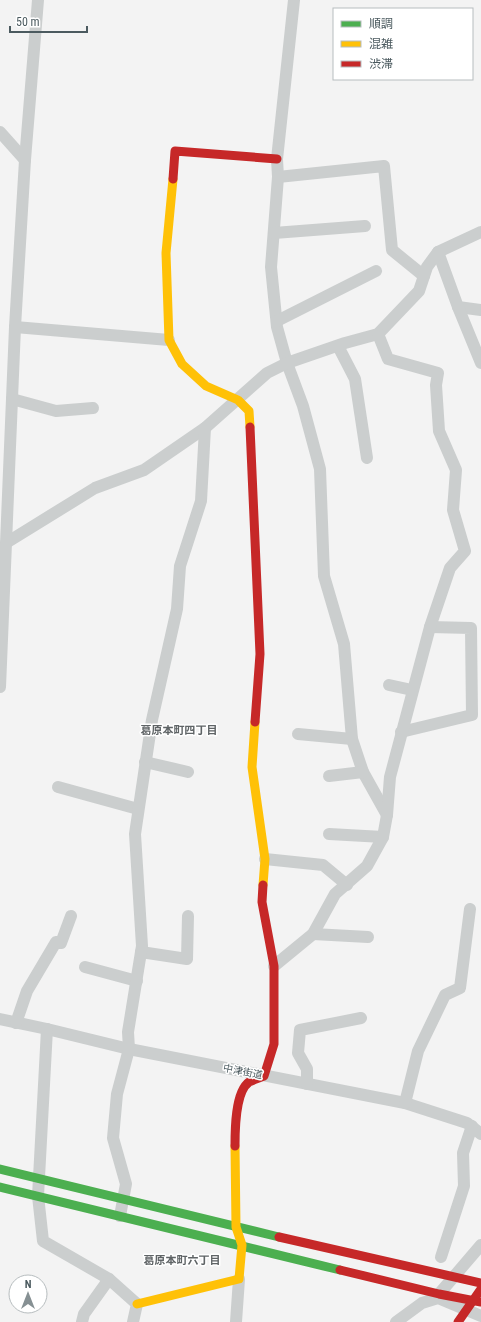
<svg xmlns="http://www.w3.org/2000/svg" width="481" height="1322" font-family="'Roboto Condensed','Noto Sans JP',sans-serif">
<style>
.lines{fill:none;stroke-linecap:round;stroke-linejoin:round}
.street{stroke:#cbcece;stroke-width:12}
.fast{stroke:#4caf50;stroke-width:9}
.slow{stroke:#ffc107;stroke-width:9}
.jam{stroke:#c62828;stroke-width:9}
.labels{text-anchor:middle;stroke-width:3;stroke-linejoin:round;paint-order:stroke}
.street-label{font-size:10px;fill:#4b5a5f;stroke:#fff}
.neighbourhood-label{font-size:11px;font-weight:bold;fill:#5f6466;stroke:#fff}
</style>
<rect width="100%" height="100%" fill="#f3f3f3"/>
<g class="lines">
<g class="street">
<polyline points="294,0 277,159 278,177 271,267 277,327 287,363 303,406 320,469 324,576 344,644 352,739 363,772 387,815"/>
<polyline points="0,132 25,160"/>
<polyline points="278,177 384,166 392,250 424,276"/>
<polyline points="274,233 365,226"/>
<polyline points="438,252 458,307 481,310"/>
<polyline points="458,307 481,363"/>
<polyline points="277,321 376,271"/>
<polyline points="15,327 169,340"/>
<polyline points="338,346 355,379 367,458"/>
<polyline points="12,399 56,411 93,408"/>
<polyline points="6,543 95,488 144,470 205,428 267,373 287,363 345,343 378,334 419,291 427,267 438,252 481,232"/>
<polyline points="389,685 412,690"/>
<polyline points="0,687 15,327 25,160 38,0"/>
<polyline points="401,732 472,715 471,628 430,627"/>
<polyline points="298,734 352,739"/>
<polyline points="145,762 188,772"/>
<polyline points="329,776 363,772"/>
<polyline points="58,787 138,809"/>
<polyline points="329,834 383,837"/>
<polyline points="265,859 323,865 347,885"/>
<polyline points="313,934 368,937"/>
<polyline points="141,952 187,959 188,916"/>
<polyline points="274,966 313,934 335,894 367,866 383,837 387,815 390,777 430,627 450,568 465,551 453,510 456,470 439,431 436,385 438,373 388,359 378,334"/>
<polyline points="85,967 137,981"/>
<polyline points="0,1019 47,1029 129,1049 405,1103 467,1123 481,1134"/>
<polyline points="16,1023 27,991 56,942 61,943 71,916"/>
<polyline points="47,1029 38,1196 43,1241 109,1279 137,1304 133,1322"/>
<polyline points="307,1084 307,1069 298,1053 300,1030 361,1018"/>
<polyline points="405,1103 418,1051 445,995 460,988 470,909"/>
<polyline points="120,1216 126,1184 113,1138 117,1094 129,1049 128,1032 142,946 135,834 152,720 177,609 180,566 201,501 205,428"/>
<polyline points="441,1257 464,1186 463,1153 472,1126"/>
<polyline points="438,1298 439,1294 481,1245"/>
<polyline points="82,1322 84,1314 109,1279"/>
<polyline points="236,1322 239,1279"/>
<polyline points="396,1322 422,1303 438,1298 481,1316"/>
</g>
<g class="fast">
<polyline points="0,1169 279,1237"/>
<polyline points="0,1187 340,1270"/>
</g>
<g class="slow">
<polyline points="173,179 166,253 169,340 182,364 206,386 238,400 249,411 250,427"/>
<polyline points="255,722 252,767 265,859 263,885"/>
<polyline points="137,1304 239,1279 242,1245 236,1227 235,1146"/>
</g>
<g class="jam">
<polyline points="173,179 175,151 277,159"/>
<polyline points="250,427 260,654 255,722"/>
<path d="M235 1146C235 1131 235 1092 249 1082 253 1080 259 1078 264 1076L274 1044V966L262 902 263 885"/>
<polyline points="279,1237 481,1283"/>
<polyline points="340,1270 439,1294 481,1302"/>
<polyline points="458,1322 481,1289"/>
</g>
</g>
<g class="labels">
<g class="street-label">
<text transform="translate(243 1071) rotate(11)" y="4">中津街道</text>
</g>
<g class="neighbourhood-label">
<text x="179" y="734">葛原本町四丁目</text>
<text x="182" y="1264">葛原本町六丁目</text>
</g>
</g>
<rect x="333" y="8" width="140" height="72" fill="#ffffff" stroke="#b7bdbf"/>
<rect x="341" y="21" width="20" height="6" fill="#4caf50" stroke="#b7bdbf"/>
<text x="369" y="28" font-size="12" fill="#4b5a5f">順調</text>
<rect x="341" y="41" width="20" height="6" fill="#ffc107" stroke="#b7bdbf"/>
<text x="369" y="48" font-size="12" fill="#4b5a5f">混雑</text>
<rect x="341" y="61" width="20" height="6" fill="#c62828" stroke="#b7bdbf"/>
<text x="369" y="68" font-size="12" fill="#4b5a5f">渋滞</text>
<g transform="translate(28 1294)"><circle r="19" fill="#ffffff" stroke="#b7bdbf"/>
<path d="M0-3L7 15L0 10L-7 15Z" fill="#869093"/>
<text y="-6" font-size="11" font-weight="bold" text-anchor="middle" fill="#4b5a5f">N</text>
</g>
<path d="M10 26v6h77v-6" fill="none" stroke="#4b5a5f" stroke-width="2"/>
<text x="16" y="26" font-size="12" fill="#4b5a5f" stroke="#ffffff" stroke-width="3" paint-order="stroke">50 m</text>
</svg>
